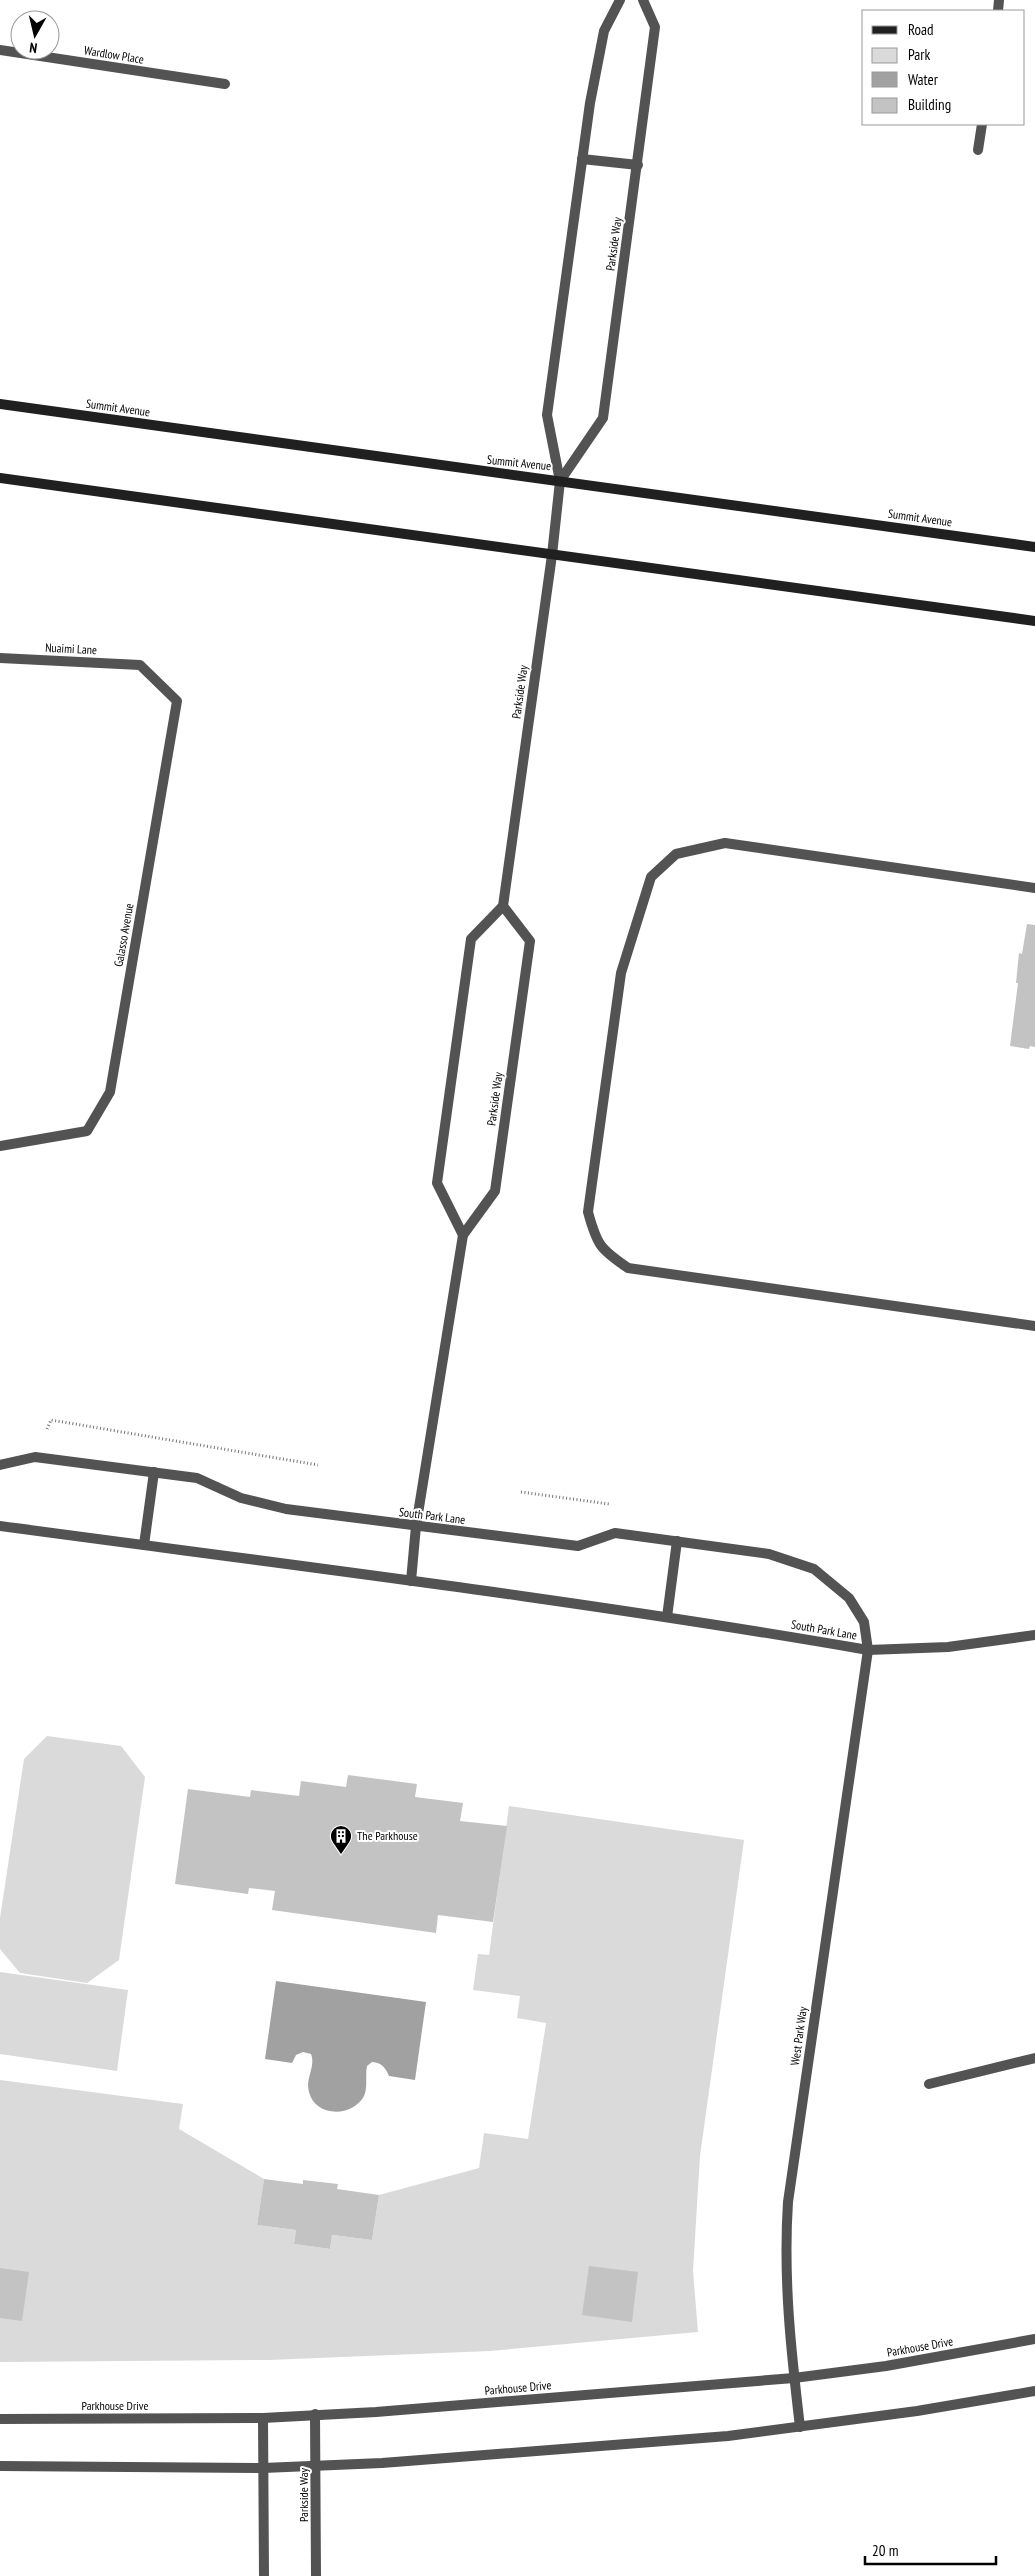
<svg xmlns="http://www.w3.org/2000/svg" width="1035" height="2576" font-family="'PT Sans Narrow',sans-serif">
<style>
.green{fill:#dadada}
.water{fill:#a1a1a1}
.building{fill:#c3c3c3}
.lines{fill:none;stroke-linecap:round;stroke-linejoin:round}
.path{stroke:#757575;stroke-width:3;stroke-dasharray:1 2.5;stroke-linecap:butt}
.service{stroke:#535353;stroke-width:10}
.minor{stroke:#535353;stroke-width:10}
.secondary{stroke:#202020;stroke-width:10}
.labels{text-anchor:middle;stroke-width:4;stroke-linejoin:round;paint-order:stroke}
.street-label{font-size:12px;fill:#000;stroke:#fff}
.poi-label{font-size:12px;fill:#000;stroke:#fff;text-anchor:start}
</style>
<rect width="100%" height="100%" fill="#fff"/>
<g class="green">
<polygon points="47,1736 121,1746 145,1777 119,1960 87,1983 20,1973 0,1949 0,1918 24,1759"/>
<polygon points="509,1806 744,1840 700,2156 693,2271 698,2332 490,2351 269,2360 0,2362 0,2080 183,2104 179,2129 264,2179 257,2225 296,2230 294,2244 330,2249 332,2235 372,2240 379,2195 479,2168 484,2133 528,2139 546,2023 517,2018 520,1996 473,1990 478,1954 489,1955"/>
<polygon points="0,1972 128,1990 117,2071 0,2054"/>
</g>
<path class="water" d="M276 1981 426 2002 415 2080 389 2076C385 2067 382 2063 372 2062L367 2066C365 2076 368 2087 364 2096 352 2118 315 2117 309 2092 305 2078 316 2067 311 2054L303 2052 296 2055 292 2063 265 2059Z"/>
<g class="building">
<polygon points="1027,924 1035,925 1035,1047 1030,1046 1029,1049 1010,1046 1018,983 1016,983 1019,953 1022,954"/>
<polygon points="348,1775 417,1784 415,1797 463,1803 460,1821 507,1826 493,1922 438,1915 436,1933 272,1910 275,1891 249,1888 248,1894 175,1884 188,1789 250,1797 251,1790 299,1796 301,1781 346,1787"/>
<polygon points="264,2179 303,2184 303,2180 338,2184 337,2189 379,2195 372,2240 332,2235 330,2249 294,2244 296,2230 257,2225"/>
<polygon points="589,2266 638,2272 632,2322 582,2315"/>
<polygon points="0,2268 29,2272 22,2321 0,2318"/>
</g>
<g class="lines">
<g class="path">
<polyline points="47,1429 51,1420 318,1465"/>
<polyline points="521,1492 609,1504"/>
</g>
<g class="service">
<path d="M1035 888 725 843 676 854 651 877 621 973 588 1212C597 1245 600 1249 628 1268L1035 1326"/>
<polyline points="144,1545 154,1472"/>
<polyline points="667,1617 677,1541"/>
<polyline points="868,1650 948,1647 1035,1635"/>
<polyline points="929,2084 1035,2058"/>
</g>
<g class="minor">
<polyline points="998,11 999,0"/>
<polyline points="0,50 225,84"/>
<polyline points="978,150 982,124"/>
<polyline points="582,159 638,165"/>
<polyline points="560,481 603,418 655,27 643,0"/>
<polyline points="0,658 140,665 177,701 110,1092 87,1131 0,1146"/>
<polyline points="463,1235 437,1183 471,939 503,906 552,555 560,481 547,415 590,103 604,31 620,0"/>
<path d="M0 1465 35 1457 197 1478 241 1498 286 1509 578 1546 615 1533 769 1554 814 1569 849 1598 864 1622 868 1650 788 2202C783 2278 791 2351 800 2427"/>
<path d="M0 1526C290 1565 580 1600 868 1650"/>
<polyline points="411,1581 416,1526 463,1235 495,1191 530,941 503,906"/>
<polyline points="315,2414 316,2576"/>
<polyline points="263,2418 264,2576"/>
<polyline points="0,2419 263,2418 376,2412 794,2378 886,2366 1035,2339"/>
<polyline points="0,2466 263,2468 382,2463 728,2436 917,2411 1035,2391"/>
</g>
<g class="secondary">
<polyline points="0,404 1035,547"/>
<polyline points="0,478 1035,621"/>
</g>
</g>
<defs>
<g id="building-pin" transform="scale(1.125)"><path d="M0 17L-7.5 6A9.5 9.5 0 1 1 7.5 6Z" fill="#000" stroke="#fff"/><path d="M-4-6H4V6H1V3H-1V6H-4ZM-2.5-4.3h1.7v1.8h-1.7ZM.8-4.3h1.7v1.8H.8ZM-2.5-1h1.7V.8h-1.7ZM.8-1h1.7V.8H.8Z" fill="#fff"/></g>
</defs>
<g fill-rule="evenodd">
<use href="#building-pin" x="341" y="1836"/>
</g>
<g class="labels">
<g class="street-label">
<text transform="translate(114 55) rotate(9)" y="4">Wardlow Place</text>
<text transform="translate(614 244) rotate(-82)" y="4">Parkside Way</text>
<text transform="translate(118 408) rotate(8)" y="4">Summit Avenue</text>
<text transform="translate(519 463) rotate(6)" y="4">Summit Avenue</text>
<text transform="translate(920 518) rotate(8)" y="4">Summit Avenue</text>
<text transform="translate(71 649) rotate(3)" y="4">Nuaimi Lane</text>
<text transform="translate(520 692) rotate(-82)" y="4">Parkside Way</text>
<text transform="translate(124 935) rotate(-80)" y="4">Galasso Avenue</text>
<text transform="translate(495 1099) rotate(-82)" y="4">Parkside Way</text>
<text transform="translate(432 1516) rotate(7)" y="4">South Park Lane</text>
<text transform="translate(824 1630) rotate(10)" y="4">South Park Lane</text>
<text transform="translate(799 2036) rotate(-82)" y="4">West Park Way</text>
<text transform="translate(920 2347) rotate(-10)" y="4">Parkhouse Drive</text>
<text transform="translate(518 2388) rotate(-5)" y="4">Parkhouse Drive</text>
<text x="115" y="2410">Parkhouse Drive</text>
<text transform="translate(304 2495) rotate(-90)" y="4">Parkside Way</text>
</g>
<g class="poi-label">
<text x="357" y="1840">The Parkhouse</text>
</g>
</g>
<rect x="862" y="10" width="162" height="115" fill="#ffffff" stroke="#999999"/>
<rect x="872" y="26" width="25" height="8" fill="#202020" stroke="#999999"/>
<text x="908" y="35" font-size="15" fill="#000000">Road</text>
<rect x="872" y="48" width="25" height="15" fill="#dadada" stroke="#999999"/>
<text x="908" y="60" font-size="15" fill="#000000">Park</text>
<rect x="872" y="72" width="25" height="15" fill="#a1a1a1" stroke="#999999"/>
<text x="908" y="85" font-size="15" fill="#000000">Water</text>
<rect x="872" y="98" width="25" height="15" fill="#c3c3c3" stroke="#999999"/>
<text x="908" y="110" font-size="15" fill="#000000">Building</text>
<g transform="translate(35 35) rotate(188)"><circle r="24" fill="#ffffff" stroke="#999999"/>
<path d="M0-4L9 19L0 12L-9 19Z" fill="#000000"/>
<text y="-8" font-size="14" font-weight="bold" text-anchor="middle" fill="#000000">N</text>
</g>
<path d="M865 2556v8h131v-8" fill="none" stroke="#000000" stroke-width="2.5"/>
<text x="872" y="2556" font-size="15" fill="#000000" stroke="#ffffff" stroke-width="4" paint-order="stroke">20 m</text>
</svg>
